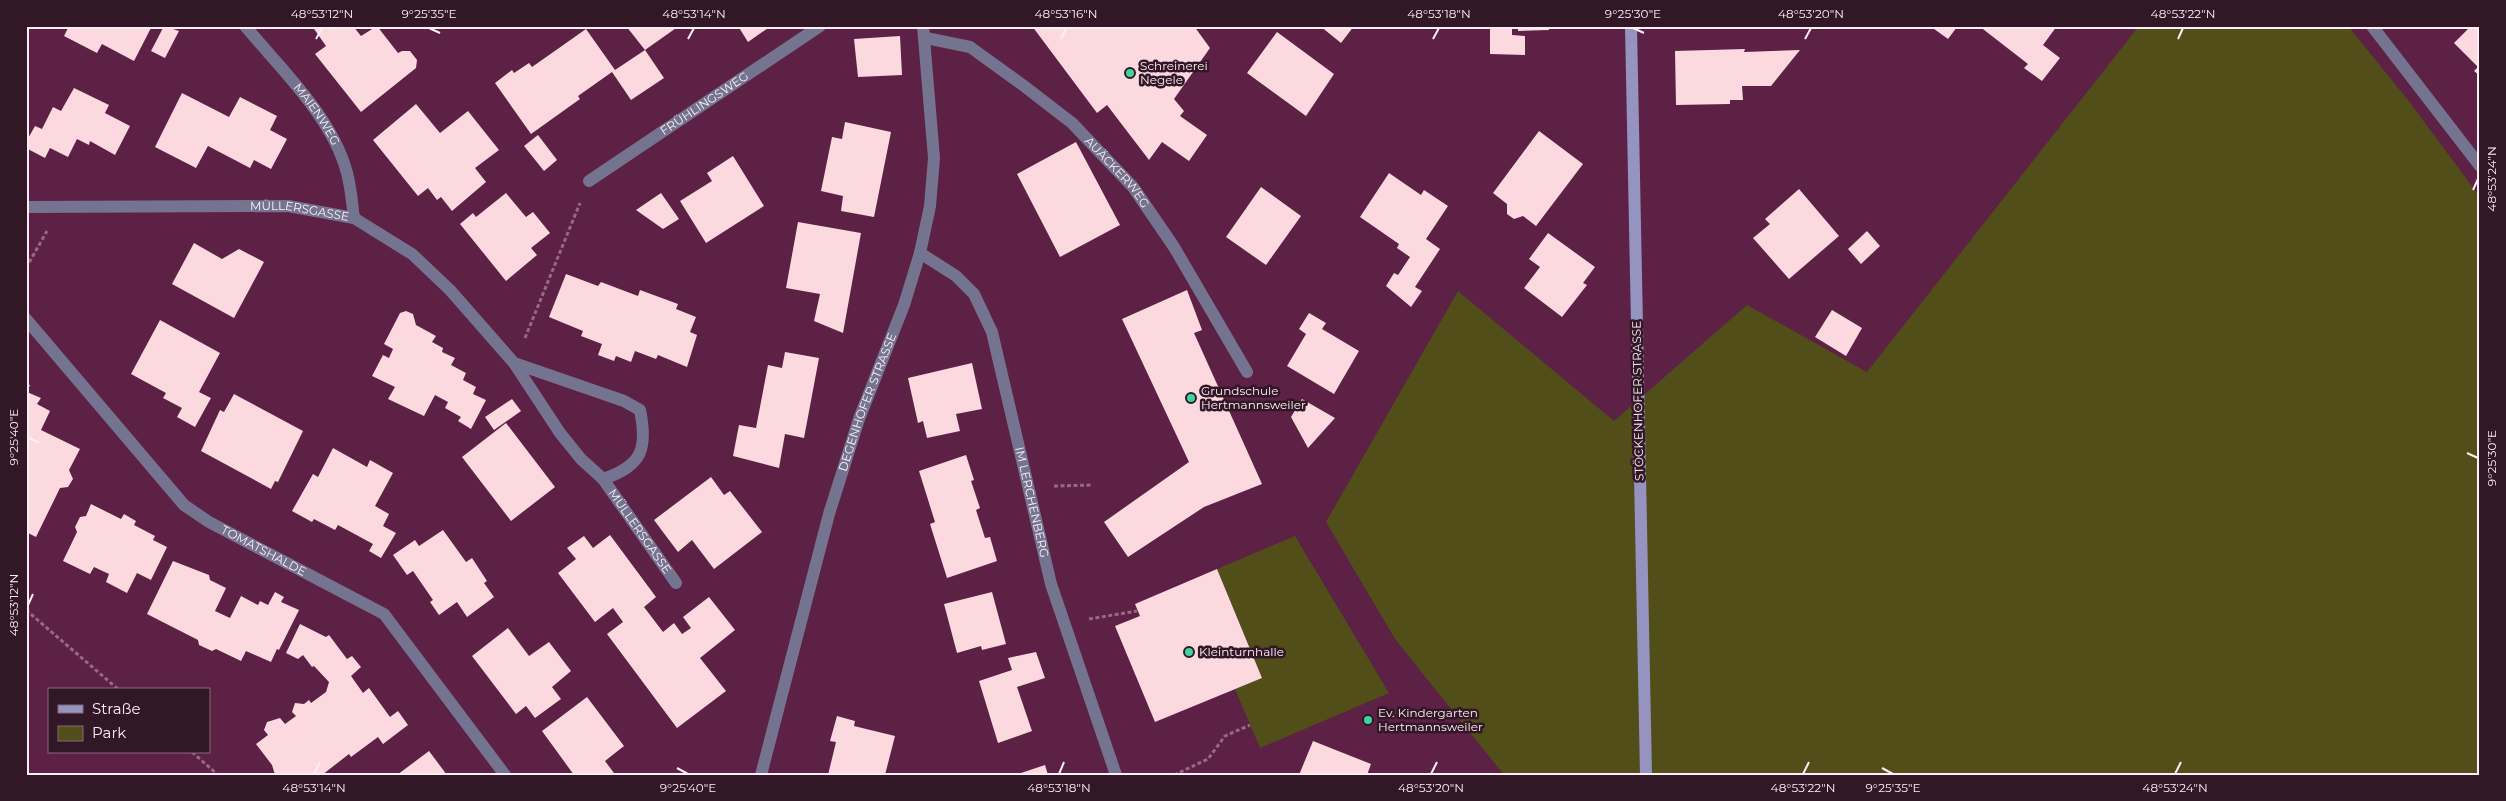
<svg xmlns="http://www.w3.org/2000/svg" width="2506" height="801" font-family="Montserrat,sans-serif">
<style>
.green{fill:#514e19}
.building{fill:#fbd9df}
.lines{fill:none;stroke-linecap:round;stroke-linejoin:round}
.path{stroke:#966a83;stroke-width:3;stroke-dasharray:4 2.5;stroke-linecap:butt}
.lane{stroke:#747490;stroke-width:12}
.street{stroke:#747490;stroke-width:12}
.secondary{stroke:#9593c0;stroke-width:12}
.ticks{fill:none;stroke:#feeef6;stroke-width:2}
.poi-dot{fill:#3ed4a2;stroke:#321726;stroke-width:2}
.labels{text-anchor:middle;stroke-width:5;stroke-linejoin:round;paint-order:stroke}
.poi-label{font-size:12px;fill:#feeef6;stroke:#321726;text-anchor:start}
.street-label{font-size:12px;fill:#feeef6;stroke:#321726}
.neatline{fill:none;stroke:#feeef6;stroke-width:2}
.ticks-label{font-size:12px;text-anchor:middle;fill:#feeef6}
</style>
<rect width="100%" height="100%" fill="#5c2144"/>
<g class="green">
<polygon points="2139,26 2348,26 2408,100 2480,197 2480,775 1504,775 1395,639 1326,522 1458,291 1614,421 1747,305 1867,372"/>
<polygon points="1295,536 1389,693 1260,748 1235,689 1262,678 1217,569"/>
</g>
<g class="building">
<polygon points="69,26 152,26 134,61 102,44 97,53 64,36"/>
<polygon points="164,26 179,31 165,58 151,51"/>
<polygon points="312,26 353,26 361,36 377,26 398,53 402,51 410,51 417,60 416,68 361,112 315,54 326,46"/>
<polygon points="626,26 679,26 645,50"/>
<polygon points="738,26 771,26 748,42"/>
<polygon points="1032,26 1194,26 1210,48 1174,99 1184,111 1180,116 1207,135 1189,161 1162,142 1149,160 1107,105 1097,113"/>
<polygon points="1320,26 1354,26 1341,43"/>
<polygon points="1490,26 1512,26 1512,35 1525,36 1525,55 1490,54"/>
<polygon points="1518,26 1549,26 1549,30 1518,31"/>
<polygon points="1930,26 1956,26 1957,27 1948,39"/>
<polygon points="1979,26 2057,26 2043,45 2060,58 2042,81 2024,68 2028,64"/>
<polygon points="2471,26 2480,26 2480,76 2474,71 2478,67 2454,43"/>
<polygon points="586,29 615,70 645,50 664,78 631,100 612,72 578,96 580,99 531,134 495,83 512,70 514,73 529,63 532,67"/>
<polygon points="1277,32 1334,74 1306,116 1247,73"/>
<polygon points="900,36 902,75 858,77 854,39"/>
<polygon points="1745,49 1744,52 1800,50 1771,86 1742,86 1743,100 1730,100 1730,104 1676,105 1675,51"/>
<polygon points="74,88 109,105 105,113 130,126 115,155 90,141 89,145 77,139 68,157 50,148 45,158 26,148 26,142 35,126 42,129 53,107 61,111"/>
<polygon points="182,93 229,117 240,97 277,116 270,130 287,139 271,169 254,160 250,168 208,146 196,168 155,147"/>
<polygon points="416,104 440,133 468,111 499,150 475,168 486,182 452,211 441,197 437,200 428,188 418,196 373,140"/>
<polygon points="845,122 891,132 874,217 841,211 843,196 821,191 832,137 842,139"/>
<polygon points="1539,131 1583,164 1536,226 1523,216 1514,219 1507,214 1507,204 1493,193"/>
<polygon points="538,135 557,160 544,171 524,146"/>
<polygon points="1076,142 1120,225 1060,257 1017,174"/>
<polygon points="733,156 764,206 706,243 680,201 712,181 707,173"/>
<polygon points="1389,173 1421,195 1424,190 1448,206 1426,239 1440,249 1415,287 1422,291 1411,307 1386,286 1394,273 1398,275 1410,257 1397,248 1399,244 1360,217"/>
<polygon points="1261,187 1301,216 1266,265 1226,237"/>
<polygon points="1799,189 1839,236 1789,279 1753,238 1770,224 1765,219"/>
<polygon points="506,193 526,217 533,212 550,233 531,248 537,255 506,281 460,224 473,213 476,217"/>
<polygon points="661,193 679,219 663,229 636,210"/>
<polygon points="798,222 861,233 843,333 814,321 820,294 786,288"/>
<polygon points="1867,231 1880,246 1861,264 1848,249"/>
<polygon points="1548,233 1595,267 1583,283 1587,285 1562,317 1524,288 1540,267 1529,259"/>
<polygon points="194,243 222,259 239,249 264,262 234,318 172,284"/>
<polygon points="566,274 598,286 601,282 638,296 640,290 678,304 676,309 696,317 690,332 697,335 687,367 658,355 656,359 635,351 631,362 616,356 614,361 598,355 602,344 581,336 583,331 549,317"/>
<polygon points="1187,290 1202,330 1194,333 1262,484 1204,507 1128,557 1104,522 1189,462 1122,319"/>
<polygon points="1832,310 1862,328 1846,356 1815,337"/>
<polygon points="406,311 413,314 416,325 436,336 432,342 443,348 442,352 455,358 451,365 466,373 463,380 476,387 473,394 486,400 471,429 458,421 461,417 445,408 448,402 435,395 424,416 388,399 395,387 372,376 383,355 389,358 393,349 384,344 400,313"/>
<polygon points="1309,313 1326,323 1322,329 1359,351 1334,394 1287,366 1306,334 1299,329"/>
<polygon points="160,320 220,353 199,392 211,398 195,427 177,417 182,408 163,398 166,393 131,374"/>
<polygon points="785,352 819,358 804,438 785,434 779,468 733,456 739,425 756,428 768,365 782,368"/>
<polygon points="972,363 982,409 956,414 960,431 927,438 923,421 918,423 908,378"/>
<polygon points="26,384 30,385 27,392 41,398 37,404 50,411 41,430 80,449 69,470 73,479 68,487 60,488 36,537 26,532"/>
<polygon points="234,394 303,431 278,482 275,481 271,489 201,451 220,410 224,412"/>
<polygon points="512,399 521,411 494,430 485,417"/>
<polygon points="1302,399 1335,418 1308,448 1291,417"/>
<polygon points="506,423 555,487 511,521 462,457"/>
<polygon points="333,448 367,467 370,460 393,473 375,506 389,514 383,526 396,533 381,558 369,551 373,544 338,525 335,530 314,519 312,522 292,511 313,474 318,477"/>
<polygon points="966,455 974,480 971,481 980,508 976,510 985,538 990,537 997,561 947,578 930,524 935,522 919,471"/>
<polygon points="711,477 724,495 730,491 762,532 714,569 692,540 678,552 654,520"/>
<polygon points="91,504 121,519 124,514 136,521 134,525 155,536 153,540 167,547 151,580 137,573 127,593 106,582 109,574 94,567 90,574 63,561 77,532 75,527 80,517 86,516"/>
<polygon points="443,530 466,562 472,558 487,581 484,583 494,597 467,617 457,602 439,615 430,602 433,600 413,571 407,575 393,555 415,540 419,546"/>
<polygon points="610,535 656,597 644,607 663,632 674,623 682,634 691,628 683,617 709,597 735,630 700,658 726,691 677,728 607,634 623,622 613,608 595,622 558,573 576,559 567,548 584,536 593,548"/>
<polygon points="173,561 209,575 210,580 226,588 215,611 230,618 241,596 258,605 260,601 268,605 275,592 284,597 281,602 299,610 279,650 277,649 271,662 246,651 241,661 216,649 212,651 199,645 198,640 147,614"/>
<polygon points="1217,569 1262,678 1155,722 1115,626 1140,616 1135,604"/>
<polygon points="992,592 1006,644 982,650 981,646 957,653 944,604"/>
<polygon points="300,624 326,637 329,635 347,659 352,656 361,667 351,676 363,693 369,688 390,717 398,711 408,725 383,744 378,737 351,757 349,754 322,775 320,773 317,775 275,775 272,765 256,744 268,735 264,730 267,722 280,718 285,724 296,716 292,712 295,703 304,704 309,700 311,703 326,692 329,682 314,666 312,667 303,655 298,659 286,653"/>
<polygon points="508,628 529,656 549,642 571,671 552,687 561,699 535,718 526,706 516,714 472,656"/>
<polygon points="1036,652 1045,678 1017,687 1032,731 998,743 979,681 1012,670 1008,658"/>
<polygon points="587,697 624,746 605,761 614,773 612,775 574,775 542,731"/>
<polygon points="837,716 855,721 854,726 895,736 885,775 828,775 836,742 830,741"/>
<polygon points="1313,741 1371,764 1367,775 1299,775"/>
<polygon points="429,751 447,775 397,775"/>
<polygon points="1045,765 1048,775 1018,775 1018,774"/>
</g>
<g class="lines">
<g class="path">
<polyline points="26,268 47,231"/>
<polyline points="525,338 580,203"/>
<polyline points="1054,486 1093,485"/>
<polyline points="26,610 119,690"/>
<polyline points="1089,619 1137,611"/>
<polyline points="192,752 218,775"/>
<polyline points="1174,775 1208,759 1225,736 1250,725"/>
</g>
<path class="lane" id="s1" d="M603 479 676 583"/>
<g class="street">
<path id="s2" d="M245 26C281 69 333 118 347 173 351 187 352 204 354 218"/>
<polyline points="2372,26 2480,166"/>
<path id="s3" d="M926 38 970 47 1024 86 1072 123 1133 187 1174 247 1247 372"/>
<path id="s4" d="M589 181 820 26"/>
<path id="s5" d="M26 207 288 206 354 218 412 254 450 290 514 363 560 433 581 459 603 479C642 466 648 449 640 410L624 401 514 363"/>
<path id="s6" d="M920 253 956 276 974 294 992 332 1051 584 1116 775"/>
<path id="s7" d="M26 319 184 505 209 522 384 614 505 775"/>
<path id="s8" d="M761 775 829 514 859 419 904 305 920 253 930 206 934 158 923 26"/>
</g>
<polyline class="secondary" points="1631,26 1646,775"/>
</g>
<path class="ticks" d="M429 28 440 33M1633 28 1644 33M316 39 322 28M688 39 694 28M1061 39 1066 28M1433 39 1439 28M1805 39 1811 28M2178 39 2183 28M2473 190 2478 179M28 437 39 443M2467 453 2478 458M28 605 33 594M677 768 688 774M1882 768 1893 774M314 774 320 762M1059 774 1064 762M1431 774 1437 762M1803 774 1809 762M2175 774 2181 762"/>
<g class="poi-dot">
<circle cx="1130" cy="73" r="5"/>
<circle cx="1191" cy="398" r="5"/>
<circle cx="1189" cy="652" r="5"/>
<circle cx="1368" cy="720" r="5"/>
</g>
<g class="labels">
<g class="poi-label">
<text x="1140" y="70">Schreinerei<tspan x="1140" dy="14">Negele</tspan></text>
<text x="1201" y="395">Grundschule<tspan x="1201" dy="14">Hertmannsweiler</tspan></text>
<text x="1199" y="656">Kleinturnhalle</text>
<text x="1378" y="717">Ev. Kindergarten<tspan x="1378" dy="14">Hertmannsweiler</tspan></text>
</g>
<g class="street-label">
<text dy="4" stroke="none"><textPath href="#s4" startOffset="139">FRÜHLINGSWEG</textPath></text>
<text dy="4" stroke="none"><textPath href="#s2" startOffset="114">MAIENWEG</textPath></text>
<text dy="4" stroke="none"><textPath href="#s3" startOffset="239">AUÄCKERWEG</textPath></text>
<text dy="4" stroke="none"><textPath href="#s5" startOffset="274">MÜLLERSGASSE</textPath></text>
<text transform="translate(1638 401) rotate(-91)" y="4">STÖCKENHOFER STRASSE</text>
<text dy="4" stroke="none"><textPath href="#s8" startOffset="388">DEGENHOFER STRASSE</textPath></text>
<text dy="4" stroke="none"><textPath href="#s6" startOffset="285">IM LERCHENBERG</textPath></text>
<text dy="4" stroke="none"><textPath href="#s1" startOffset="64">MÜLLERSGASSE</textPath></text>
<text dy="4" stroke="none"><textPath href="#s7" startOffset="336">TOMATSHALDE</textPath></text>
</g>
</g>
<rect width="2506" height="801" fill="none" stroke="#321726" stroke-width="55"/>
<rect x="48" y="688" width="162" height="65" fill="#321726" stroke="#846d79"/>
<rect x="58" y="705" width="25" height="8" fill="#9593c0" stroke="#846d79"/>
<text x="92" y="714" font-size="15" fill="#feeef6">Straße</text>
<rect x="58" y="726" width="25" height="15" fill="#514e19" stroke="#846d79"/>
<text x="92" y="738" font-size="15" fill="#feeef6">Park</text>
<rect x="28" y="28" width="2450" height="746" class="neatline"/>
<g class="ticks-label">
<text x="322" y="18">48°53'12"N</text>
<text x="429" y="18">9°25'35"E</text>
<text x="694" y="18">48°53'14"N</text>
<text x="1066" y="18">48°53'16"N</text>
<text x="1439" y="18">48°53'18"N</text>
<text x="1633" y="18">9°25'30"E</text>
<text x="1811" y="18">48°53'20"N</text>
<text x="2183" y="18">48°53'22"N</text>
<text transform="translate(2492 179) rotate(-90)" y="4">48°53'24"N</text>
<text transform="translate(14 437) rotate(-90)" y="4">9°25'40"E</text>
<text transform="translate(2492 458) rotate(-90)" y="4">9°25'30"E</text>
<text transform="translate(14 605) rotate(-90)" y="4">48°53'12"N</text>
<text x="314" y="792">48°53'14"N</text>
<text x="688" y="792">9°25'40"E</text>
<text x="1059" y="792">48°53'18"N</text>
<text x="1431" y="792">48°53'20"N</text>
<text x="1803" y="792">48°53'22"N</text>
<text x="1893" y="792">9°25'35"E</text>
<text x="2175" y="792">48°53'24"N</text>
</g>
</svg>
